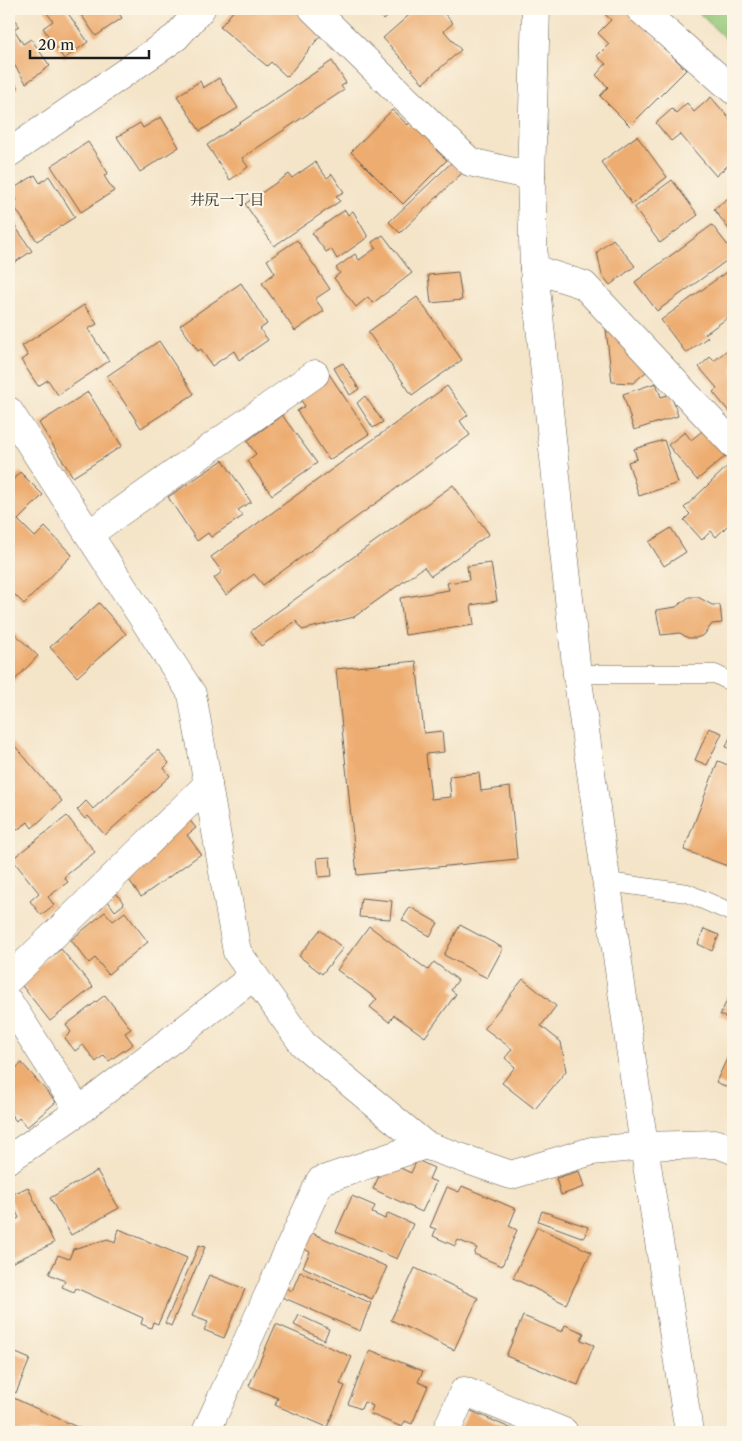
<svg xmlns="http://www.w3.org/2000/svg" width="742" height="1441" font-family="'Libre Caslon Text','Noto Serif JP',serif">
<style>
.green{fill:#95c87a;stroke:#58724b}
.building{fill:#edac6f}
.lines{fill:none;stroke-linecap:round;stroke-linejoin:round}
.service-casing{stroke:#686258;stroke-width:19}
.minor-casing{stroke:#686258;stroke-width:29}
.tertiary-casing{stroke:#686258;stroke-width:29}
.service{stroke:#fff;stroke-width:18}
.minor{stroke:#fff;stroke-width:28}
.tertiary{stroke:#fff;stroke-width:28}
.labels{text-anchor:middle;stroke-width:4.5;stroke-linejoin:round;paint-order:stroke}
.neighbourhood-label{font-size:15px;fill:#1c1c1c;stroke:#fcf5e5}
</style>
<rect width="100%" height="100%" fill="#fcf5e5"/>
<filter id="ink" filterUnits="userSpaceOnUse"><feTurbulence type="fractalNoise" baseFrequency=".02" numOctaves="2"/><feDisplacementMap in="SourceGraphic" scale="10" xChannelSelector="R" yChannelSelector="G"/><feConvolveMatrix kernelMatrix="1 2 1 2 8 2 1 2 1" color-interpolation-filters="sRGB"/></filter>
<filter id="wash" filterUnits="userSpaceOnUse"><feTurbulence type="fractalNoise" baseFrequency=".0096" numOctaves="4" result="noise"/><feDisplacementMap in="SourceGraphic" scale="20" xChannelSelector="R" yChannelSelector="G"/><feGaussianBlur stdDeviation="1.12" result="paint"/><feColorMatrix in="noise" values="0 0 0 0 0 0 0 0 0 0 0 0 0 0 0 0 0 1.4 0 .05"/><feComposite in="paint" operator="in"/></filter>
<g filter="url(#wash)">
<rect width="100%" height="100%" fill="#f4e4c8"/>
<polygon class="green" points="695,9 733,9 733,36 728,41"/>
<g id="blocks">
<g class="building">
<polygon points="44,9 65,9 88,42 64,59 43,28 53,21"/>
<polygon points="77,9 116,9 122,18 96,36"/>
<polygon points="235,9 299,9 325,30 287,77 271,62 267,66 220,27"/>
<polygon points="374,9 396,9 384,20"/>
<polygon points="416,9 440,9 453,23 444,31 461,50 423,83 383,38"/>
<polygon points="600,9 627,9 686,70 630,126 600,96 608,87 596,75 606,64 597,56 609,44 598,33 611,20"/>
<polygon points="9,10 19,26 14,29 23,44 31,39 50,66 26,83 9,57"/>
<polygon points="332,61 346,83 341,86 344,90 242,158 248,167 230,180 207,145"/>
<polygon points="9,74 18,88 9,95"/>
<polygon points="219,78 238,108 200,131 177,96 200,81 203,88"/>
<polygon points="711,97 733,123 733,161 716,176 680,134 671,141 656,123 672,109 676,113 687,103 694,112"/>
<polygon points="392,110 408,125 412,120 439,147 436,150 447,160 403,204 351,152"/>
<polygon points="161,117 179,147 140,172 117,137 140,123 143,128"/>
<polygon points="637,136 667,177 632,204 601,162"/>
<polygon points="88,142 108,173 104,176 114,191 81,212 51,166"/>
<polygon points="315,162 327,178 332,174 344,192 336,196 340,201 274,246 245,204 289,174 292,178"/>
<polygon points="451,163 462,173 400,233 389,222"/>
<polygon points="35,175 40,183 49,176 75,217 37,241 12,203 17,200 11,190"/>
<polygon points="672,180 698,215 660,243 634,208"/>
<polygon points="733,194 733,235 714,209"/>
<polygon points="345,210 348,215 353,211 368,237 337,259 331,249 326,252 312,233"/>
<polygon points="9,217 32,251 9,266"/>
<polygon points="712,225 733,252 733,256 657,311 635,282"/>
<polygon points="383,235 412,273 373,303 368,297 356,307 334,278 340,273 336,268 355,254 359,260 376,248 372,242"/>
<polygon points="613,239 635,266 610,285 602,275 597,252"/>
<polygon points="297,240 330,289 315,299 324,311 295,331 262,283 275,273 267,260"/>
<polygon points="733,267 733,314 705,334 708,337 686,353 661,320"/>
<polygon points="458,272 462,300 431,303 428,275"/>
<polygon points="241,283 267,324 260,329 268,340 239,360 234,351 212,366 201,349 198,351 180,325"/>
<polygon points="417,297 462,360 412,395 368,332"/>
<polygon points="84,305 97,324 88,329 109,361 58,395 48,380 38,386 21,360 28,356 22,346"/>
<polygon points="605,320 653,366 633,383 612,382"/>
<polygon points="159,341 194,394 141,428 107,376"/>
<polygon points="733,345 733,412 731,414 713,392 717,388 699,367 710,357 714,361"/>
<polygon points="343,363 359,389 350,395 334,368"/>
<polygon points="329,374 369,434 329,460 297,411 305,406 297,395"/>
<polygon points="656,383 661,397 671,394 678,416 634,430 623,394"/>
<polygon points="447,386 468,415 460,421 470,435 263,585 254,574 226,595 214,578 222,572 211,557"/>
<polygon points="88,392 122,446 73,477 39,423"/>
<polygon points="365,396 383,422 373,428 357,403"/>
<polygon points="282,415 317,463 272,495 247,461 256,454 247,441"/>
<polygon points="706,428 728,454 697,480 668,445 685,432 691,440"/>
<polygon points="664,440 678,483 639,496 628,462 637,459 634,449"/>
<polygon points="223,460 251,502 238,510 243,516 211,537 208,533 197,541 168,497"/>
<polygon points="733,461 733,520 716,537 711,531 702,540 684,520 690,514 684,508"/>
<polygon points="20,472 43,495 18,520 35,537 45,527 72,555 24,604 9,589 9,477 12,481"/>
<polygon points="453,485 489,534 431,576 424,567 354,617 302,630 296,621 261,646 251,631"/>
<polygon points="671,528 686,552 664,566 649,542"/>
<polygon points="491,563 497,601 471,605 474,625 405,635 400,598 449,590 447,583 469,580 467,566"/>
<polygon points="689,597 698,597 712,605 720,605 722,623 712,624 704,635 696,638 688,638 680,633 661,635 656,610 676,607"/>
<polygon points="99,603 126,634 77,677 50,647"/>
<polygon points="9,628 38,656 9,686"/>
<polygon points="416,661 424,733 442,731 444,752 426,754 431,799 451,797 449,776 479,773 481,791 510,787 517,859 357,875 336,669"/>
<polygon points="709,728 722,733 707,765 695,760"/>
<polygon points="733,730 733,750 726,747"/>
<polygon points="9,739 62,801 32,828 28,822 17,830 9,820"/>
<polygon points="158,750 169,763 164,768 170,776 105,835 88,816 85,819 77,810 86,801 93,809"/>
<polygon points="718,761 733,767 733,868 684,850"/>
<polygon points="67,816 95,852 64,877 68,882 48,897 54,905 41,915 30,901 39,893 12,859"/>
<polygon points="188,818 196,828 187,835 201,854 141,897 122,870"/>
<polygon points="330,857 332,876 319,877 317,858"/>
<polygon points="114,890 124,904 115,911 105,897"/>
<polygon points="361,898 392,901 390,919 359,917"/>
<polygon points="410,907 438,923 430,936 402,920"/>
<polygon points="105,912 113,921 125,912 148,942 108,974 95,958 89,963 71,940"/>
<polygon points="460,925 503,948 487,978 444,955"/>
<polygon points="369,926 428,970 434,962 458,980 451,990 456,994 425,1037 394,1015 389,1022 370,1007 377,999 337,970"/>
<polygon points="704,929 719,935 712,951 698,944"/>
<polygon points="320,930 343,948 322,974 299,956"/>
<polygon points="61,949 93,987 50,1021 19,982"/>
<polygon points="523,979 556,1006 541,1026 561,1042 566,1071 535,1109 502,1083 515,1067 505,1058 512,1049 484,1028"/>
<polygon points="733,988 733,1010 729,1019 720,1015"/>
<polygon points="105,995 131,1029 125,1033 133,1044 109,1061 104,1055 96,1062 83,1045 75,1051 65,1038 71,1032 66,1025"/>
<polygon points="733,1046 733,1090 716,1082"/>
<polygon points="22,1063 56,1102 27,1127 19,1118 16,1121 9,1112 9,1074"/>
<polygon points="417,1160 434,1168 429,1179 436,1182 422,1212 373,1189 386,1161 411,1173"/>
<polygon points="97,1171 119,1208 71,1235 50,1198"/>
<polygon points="579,1171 584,1187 561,1195 556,1178"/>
<polygon points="462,1186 516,1209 509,1226 517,1230 502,1266 474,1254 477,1248 458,1240 455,1246 433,1236 436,1229 430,1227 447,1187 459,1192"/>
<polygon points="28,1187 54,1243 9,1264 9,1223 19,1218 9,1196"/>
<polygon points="352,1196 375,1206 372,1213 385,1219 388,1213 413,1224 397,1259 336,1232"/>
<polygon points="542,1211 588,1227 584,1238 538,1221"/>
<polygon points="537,1227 591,1252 566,1304 513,1278"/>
<polygon points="119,1229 187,1258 158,1324 153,1322 151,1328 141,1324 143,1318 76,1288 74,1292 62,1287 65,1281 49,1274 58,1255 69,1259 73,1249 108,1239 115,1243"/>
<polygon points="310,1232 387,1267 372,1299 303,1267 310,1252 302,1248"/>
<polygon points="199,1245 205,1247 171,1326 165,1323"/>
<polygon points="415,1268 478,1298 454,1350 391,1320"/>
<polygon points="300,1272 371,1303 360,1331 282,1297 286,1288 292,1291"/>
<polygon points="209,1275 245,1289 224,1338 204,1330 208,1322 192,1316"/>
<polygon points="299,1315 329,1329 324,1340 294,1325"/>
<polygon points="523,1316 562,1332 565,1325 584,1333 581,1340 594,1345 578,1385 506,1356"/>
<polygon points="276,1324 352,1357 340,1384 345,1386 327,1427 275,1405 278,1398 249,1386"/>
<polygon points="9,1350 30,1359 16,1393 9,1389"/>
<polygon points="370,1350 423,1371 418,1382 428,1386 412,1424 405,1421 402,1427 370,1414 373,1406 364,1402 361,1409 348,1404"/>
<polygon points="9,1396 88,1432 9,1432"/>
<polygon points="469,1410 519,1432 459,1432"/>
</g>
</g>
</g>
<g filter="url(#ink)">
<use href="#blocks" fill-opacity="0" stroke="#686258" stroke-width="1"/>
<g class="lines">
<g class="service-casing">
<g id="service">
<polyline points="577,674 715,674 733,683"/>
<polyline points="608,882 687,893 733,913"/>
</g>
</g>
<g class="minor-casing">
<g id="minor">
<polyline points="313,9 470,162 531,176"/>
<polyline points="640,9 733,90"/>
<polyline points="9,153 176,37 201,9"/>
<polyline points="534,269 584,285 733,444"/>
<polyline points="9,411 192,694 237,952 303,1044 425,1145 511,1175 592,1151 644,1146 718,1144 733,1150"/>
<polyline points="89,534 315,374"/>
<polyline points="9,979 208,784"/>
<polyline points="9,1002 79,1111"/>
<polyline points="9,1159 79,1111 254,976"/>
<polyline points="206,1432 320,1181 425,1145"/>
<polyline points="446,1432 464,1391 564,1432"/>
</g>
</g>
<g class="tertiary-casing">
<polyline id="tertiary" points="536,9 531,176 534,269 577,674 644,1146 689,1432"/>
</g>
<use href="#service" class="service"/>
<use href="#minor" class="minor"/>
<use href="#tertiary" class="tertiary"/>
</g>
</g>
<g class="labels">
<g class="neighbourhood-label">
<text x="227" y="205">井尻一丁目</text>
</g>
</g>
<rect width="742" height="1441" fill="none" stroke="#fcf5e5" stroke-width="30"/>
<path d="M30 50v8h119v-8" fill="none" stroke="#1c1c1c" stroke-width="2.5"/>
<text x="38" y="50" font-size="15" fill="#1c1c1c" stroke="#fcf5e5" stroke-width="4" paint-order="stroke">20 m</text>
</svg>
